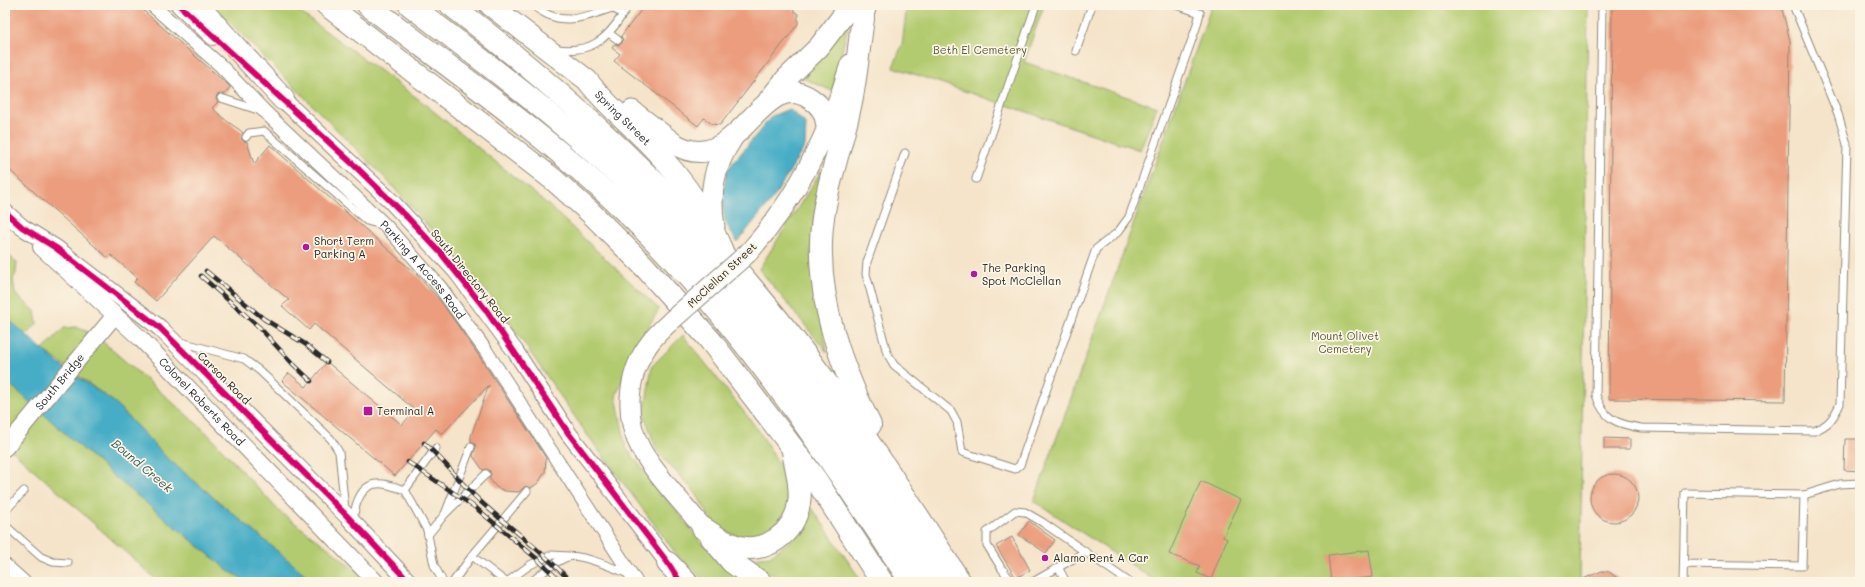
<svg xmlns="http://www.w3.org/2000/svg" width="1865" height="587" font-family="Mali,sans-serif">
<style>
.green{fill:#b3cb70;stroke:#6f7b4e}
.water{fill:#46adc6;stroke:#386c78}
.building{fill:#eb9d7e}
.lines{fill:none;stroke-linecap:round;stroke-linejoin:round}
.service-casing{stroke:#90887a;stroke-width:9}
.minor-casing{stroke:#90887a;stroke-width:15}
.tertiary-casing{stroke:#90887a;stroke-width:18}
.secondary-casing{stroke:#90887a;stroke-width:21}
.primary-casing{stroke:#90887a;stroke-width:23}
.trunk-casing{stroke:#90887a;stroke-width:24}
.motorway-casing{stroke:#90887a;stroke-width:24}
.service{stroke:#fff;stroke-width:7}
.minor{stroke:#fff;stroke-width:13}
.tertiary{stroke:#fff;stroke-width:16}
.secondary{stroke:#fff;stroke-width:19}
.primary{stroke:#fff;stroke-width:21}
.trunk{stroke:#fff;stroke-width:22}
.motorway{stroke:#fff;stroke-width:22}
.rail-casing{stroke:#2b2b2b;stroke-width:4.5}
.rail{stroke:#fcf5e5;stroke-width:3;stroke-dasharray:9;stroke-linecap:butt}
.secondary-bridge-casing{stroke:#90887a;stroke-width:21;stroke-linecap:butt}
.secondary-bridge{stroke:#fff;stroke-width:19}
.cycleway-casing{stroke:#fcf5e5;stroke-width:8}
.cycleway{stroke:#d6006c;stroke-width:6}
.poi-dot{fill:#b5179e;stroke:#fcf5e5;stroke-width:1.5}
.labels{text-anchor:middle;stroke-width:3.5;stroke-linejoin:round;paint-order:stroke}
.park-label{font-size:11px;fill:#545b40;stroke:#fcf5e5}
.street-label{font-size:11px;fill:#2b2b2b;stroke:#fcf5e5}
.poi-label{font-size:11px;fill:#2b2b2b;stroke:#fcf5e5;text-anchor:start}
.water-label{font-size:12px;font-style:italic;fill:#345861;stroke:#fcf5e5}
</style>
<rect width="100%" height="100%" fill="#fcf5e5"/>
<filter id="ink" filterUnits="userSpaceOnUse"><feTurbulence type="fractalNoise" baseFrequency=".025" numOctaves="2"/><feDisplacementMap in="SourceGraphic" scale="8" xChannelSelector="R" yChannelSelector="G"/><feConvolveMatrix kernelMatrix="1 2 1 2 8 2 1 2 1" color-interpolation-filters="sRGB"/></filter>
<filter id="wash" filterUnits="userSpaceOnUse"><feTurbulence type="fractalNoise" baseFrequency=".012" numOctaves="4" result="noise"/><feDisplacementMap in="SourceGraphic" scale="16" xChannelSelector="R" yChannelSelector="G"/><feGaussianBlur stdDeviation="0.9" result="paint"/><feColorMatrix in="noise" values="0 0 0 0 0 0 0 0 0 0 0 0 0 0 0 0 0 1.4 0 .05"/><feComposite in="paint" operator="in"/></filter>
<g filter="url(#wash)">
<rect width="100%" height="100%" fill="#f5e4ca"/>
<g class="green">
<polygon points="212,5 290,5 421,101 546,203 659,309 635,349 616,396 626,448 702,543 746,582 706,582 677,555 586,433 494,300 386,179"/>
<polygon points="907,5 1044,5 1024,62 1157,107 1140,150 893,67 902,45"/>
<polygon points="1212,5 1588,5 1580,582 1157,582 1034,501"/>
<polygon points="849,23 832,91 801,77"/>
<polygon points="822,170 811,250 827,352 759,269"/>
<polygon points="5,252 17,263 16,273 13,279 15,294 35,311 37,324 26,335 5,316"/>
<polygon points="76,327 95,335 172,402 206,432 280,512 331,550 369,582 314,582 167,458 114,402 43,350 64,328"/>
<polygon points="683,335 759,431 789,481 789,507 773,529 748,539 717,529 695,492 658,453 644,415 652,366"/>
<polygon points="13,386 111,474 229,571 248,582 159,582 5,444 5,395"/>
<polygon points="812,508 862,582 787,582 744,559 770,556 794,538"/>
</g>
<g class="water">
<polygon points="789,109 806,124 805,146 774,197 737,242 725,222 722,198 727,170 772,116"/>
<polygon points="5,316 59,364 114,402 167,458 314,582 248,582 229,571 111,474 5,380"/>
</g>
<g id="blocks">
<g class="building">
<polygon points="5,5 137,5 227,84 230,87 225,94 217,95 216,99 218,102 212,108 228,122 240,130 243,133 241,139 243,141 247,142 254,164 270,145 417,275 442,303 479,356 546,458 545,472 538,483 531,488 525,486 519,492 505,491 496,487 489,478 491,475 490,471 487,469 483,470 473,456 476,447 475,444 471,442 471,436 489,385 442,434 436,429 395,476 282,381 289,373 306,387 327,362 402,425 415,410 314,324 309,330 282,306 289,300 214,236 156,301 134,282 138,278 111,255 108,258 5,166"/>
<polygon points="645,5 787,5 798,14 798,24 720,125 712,124 704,118 698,126 614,61 620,54 612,48 615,44 618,45 622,43 623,40 621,36"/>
<polygon points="1612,5 1781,5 1790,41 1785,401 1609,399"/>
<polygon points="1604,438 1630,439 1630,449 1604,449"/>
<polygon points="1845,439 1860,439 1860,471 1844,470"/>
<circle cx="1614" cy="498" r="24"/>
<polygon points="1201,481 1241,500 1223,537 1227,539 1211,579 1197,573 1200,566 1169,554"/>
<polygon points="1029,521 1055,540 1046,553 1019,535"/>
<polygon points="1012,537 1030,570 1016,578 996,546"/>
<polygon points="1369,550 1373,577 1331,582 1328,555"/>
<polygon points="1602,571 1609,572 1623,582 1576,582"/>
</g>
</g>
</g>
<g filter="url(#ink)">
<use href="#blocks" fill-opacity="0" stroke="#90887a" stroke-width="1"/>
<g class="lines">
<g class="service-casing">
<g id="service">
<path d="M533 5C560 28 582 18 612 8"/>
<path d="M1602 5 1596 395C1604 420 1617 424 1641 428L1814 431C1829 425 1833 419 1840 404L1847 144 1838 114 1793 5"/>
<polyline points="623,14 629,5"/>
<polyline points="610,34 618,40"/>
<path d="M557 49C590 53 606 41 623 14L607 5"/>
<polyline points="1076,51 1092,5"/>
<polyline points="221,98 261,111"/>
<polyline points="246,137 249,133 264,131 367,221 381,225"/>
<polyline points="905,153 867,262 866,274 887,353 894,365 951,411 957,422 962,452 1015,469 1020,465 1096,249 1118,232 1129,217 1196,28 1200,13 1176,5"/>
<polyline points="976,179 1036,5"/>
<polyline points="177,341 244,359 260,371 331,439 339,452 345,510"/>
<polyline points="471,447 445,514 486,474"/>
<polyline points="405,490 436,448"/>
<polyline points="1804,495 1840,484 1860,483"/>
<polyline points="5,511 24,491"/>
<path d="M353 521C355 504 361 481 383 484 391 485 398 488 405 490L427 530 434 565 443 582"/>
<polyline points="5,525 41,557 53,562 68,563"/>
<polyline points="428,535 445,514"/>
<polyline points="472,556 506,582"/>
<polyline points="1058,567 1066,582"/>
<polyline points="453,582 472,556 527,491"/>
<polyline points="507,582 530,565 551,555 569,556"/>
<path d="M531 582C542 574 554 561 568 557 580 553 616 569 628 574"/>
<polyline points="1012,582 1002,569 987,545 987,532 1015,511 1025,512 1042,522 1129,582"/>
<polyline points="1033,582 1085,552"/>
<path d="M1683 582C1684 552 1684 523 1685 493L1804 495 1802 566 1684 564"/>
</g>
</g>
<g class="minor-casing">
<g id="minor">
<path id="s1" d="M152 5 221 66 265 112 386 226 440 287 486 351 636 582"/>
<polyline points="5,565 24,582"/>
</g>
</g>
<g class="tertiary-casing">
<g id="tertiary">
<polyline points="179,5 213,37"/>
<polyline points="275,92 390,200 456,271 515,351 569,434 668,563 674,572"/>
<polyline points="5,212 22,227 56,248 160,328 347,516 409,582"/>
<path id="s2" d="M41 247 141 339 376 582"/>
<path id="s3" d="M5 448 115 315"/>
</g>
</g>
<g class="secondary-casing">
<g id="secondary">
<polyline points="859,33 867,5"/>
<path d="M748 253C796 200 830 133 850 64"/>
<path d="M672 320C663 328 654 336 647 347 627 376 624 418 641 449 656 476 684 504 703 528"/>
</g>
</g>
<g class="primary-casing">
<g id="primary">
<path id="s4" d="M490 5 587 80C601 99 618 113 634 129 670 163 703 204 722 250"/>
<polyline points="769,100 786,79 819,47 851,5"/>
<path d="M632 111 673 143C737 184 760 63 811 99 822 106 826 115 827 127"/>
<path d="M714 227C709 194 713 166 732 138"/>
</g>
</g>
<g class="trunk-casing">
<g id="trunk">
<path d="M451 5C576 101 691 208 788 332 851 412 906 497 960 582"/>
<path d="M863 19C858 51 856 84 848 115 838 158 822 198 821 242 819 306 842 368 870 425"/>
</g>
</g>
<g class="motorway-casing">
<g id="motorway">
<polyline points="197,5 283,99"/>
<polyline points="327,5 554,180 591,213 644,266 710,340 792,447 816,480 882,582"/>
<path d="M368 5C455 72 546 135 625 211 738 319 826 451 911 582"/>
<path d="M410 5C490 66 570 126 641 197 711 268 775 345 833 427 868 478 901 530 935 582"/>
<path d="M703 528C713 535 724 543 736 546 765 555 795 533 799 503 802 487 796 468 793 451"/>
<polyline points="712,538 732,562 760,582"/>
<polyline points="668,563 686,582"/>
</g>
</g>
<use href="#service" class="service"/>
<use href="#minor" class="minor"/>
<use href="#tertiary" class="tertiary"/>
<use href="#secondary" class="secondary"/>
<use href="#primary" class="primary"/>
<use href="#trunk" class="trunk"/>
<use href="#motorway" class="motorway"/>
<g class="rail-casing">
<g id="rail">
<polyline points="206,271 264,319 305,344 327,362"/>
<polyline points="201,276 260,328 292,363 311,381"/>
<path d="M424 443C445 461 461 484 481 502 511 529 544 552 571 582"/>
<polyline points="408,462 476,508 536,558 561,582"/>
</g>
</g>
<use href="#rail" class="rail"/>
<g class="secondary-bridge-casing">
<polyline id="secondary-bridge" points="672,320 748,253"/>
</g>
<use href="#secondary-bridge" class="secondary-bridge"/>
<g class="cycleway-casing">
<g id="cycleway">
<polyline points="179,5 355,166 407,217 440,252 486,310 569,434 668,563 680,582"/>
<polyline points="5,212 22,227 56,248 160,328 347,516 409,582"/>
</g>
</g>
<use href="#cycleway" class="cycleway"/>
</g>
</g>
<g class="poi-dot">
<circle cx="306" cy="247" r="4"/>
<circle cx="974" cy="274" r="4"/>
<rect x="363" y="406" width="10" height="10" rx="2"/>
<circle cx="1045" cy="558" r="4"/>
</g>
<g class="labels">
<g class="park-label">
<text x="980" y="54">Beth El Cemetery</text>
<text x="1345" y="340">Mount Olivet<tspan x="1345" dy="13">Cemetery</tspan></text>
</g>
<g class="street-label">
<text dy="4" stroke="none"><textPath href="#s4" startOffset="175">Spring Street</textPath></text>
<text dy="4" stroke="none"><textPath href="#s1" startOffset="379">Parking A Access Road</textPath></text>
<text transform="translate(722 275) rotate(-43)" y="4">McClellan Street</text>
<text transform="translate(470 276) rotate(51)" y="4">South Directory Road</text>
<text transform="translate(224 378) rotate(45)" y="4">Carson Road</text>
<text dy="4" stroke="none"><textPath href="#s3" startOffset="86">South Bridge</textPath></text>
<text dy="4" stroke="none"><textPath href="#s2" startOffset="223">Colonel Roberts Road</textPath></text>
</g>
<g class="poi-label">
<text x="314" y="245">Short Term<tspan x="314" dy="13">Parking A</tspan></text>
<text x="982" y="272">The Parking<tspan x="982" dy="13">Spot McClellan</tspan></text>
<text x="377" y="415">Terminal A</text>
<text x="1053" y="562">Alamo Rent A Car</text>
</g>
<g class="water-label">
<text transform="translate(142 466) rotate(40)" y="4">Bound Creek</text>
</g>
</g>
<rect width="1865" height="587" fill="none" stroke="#fcf5e5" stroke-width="20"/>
</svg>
